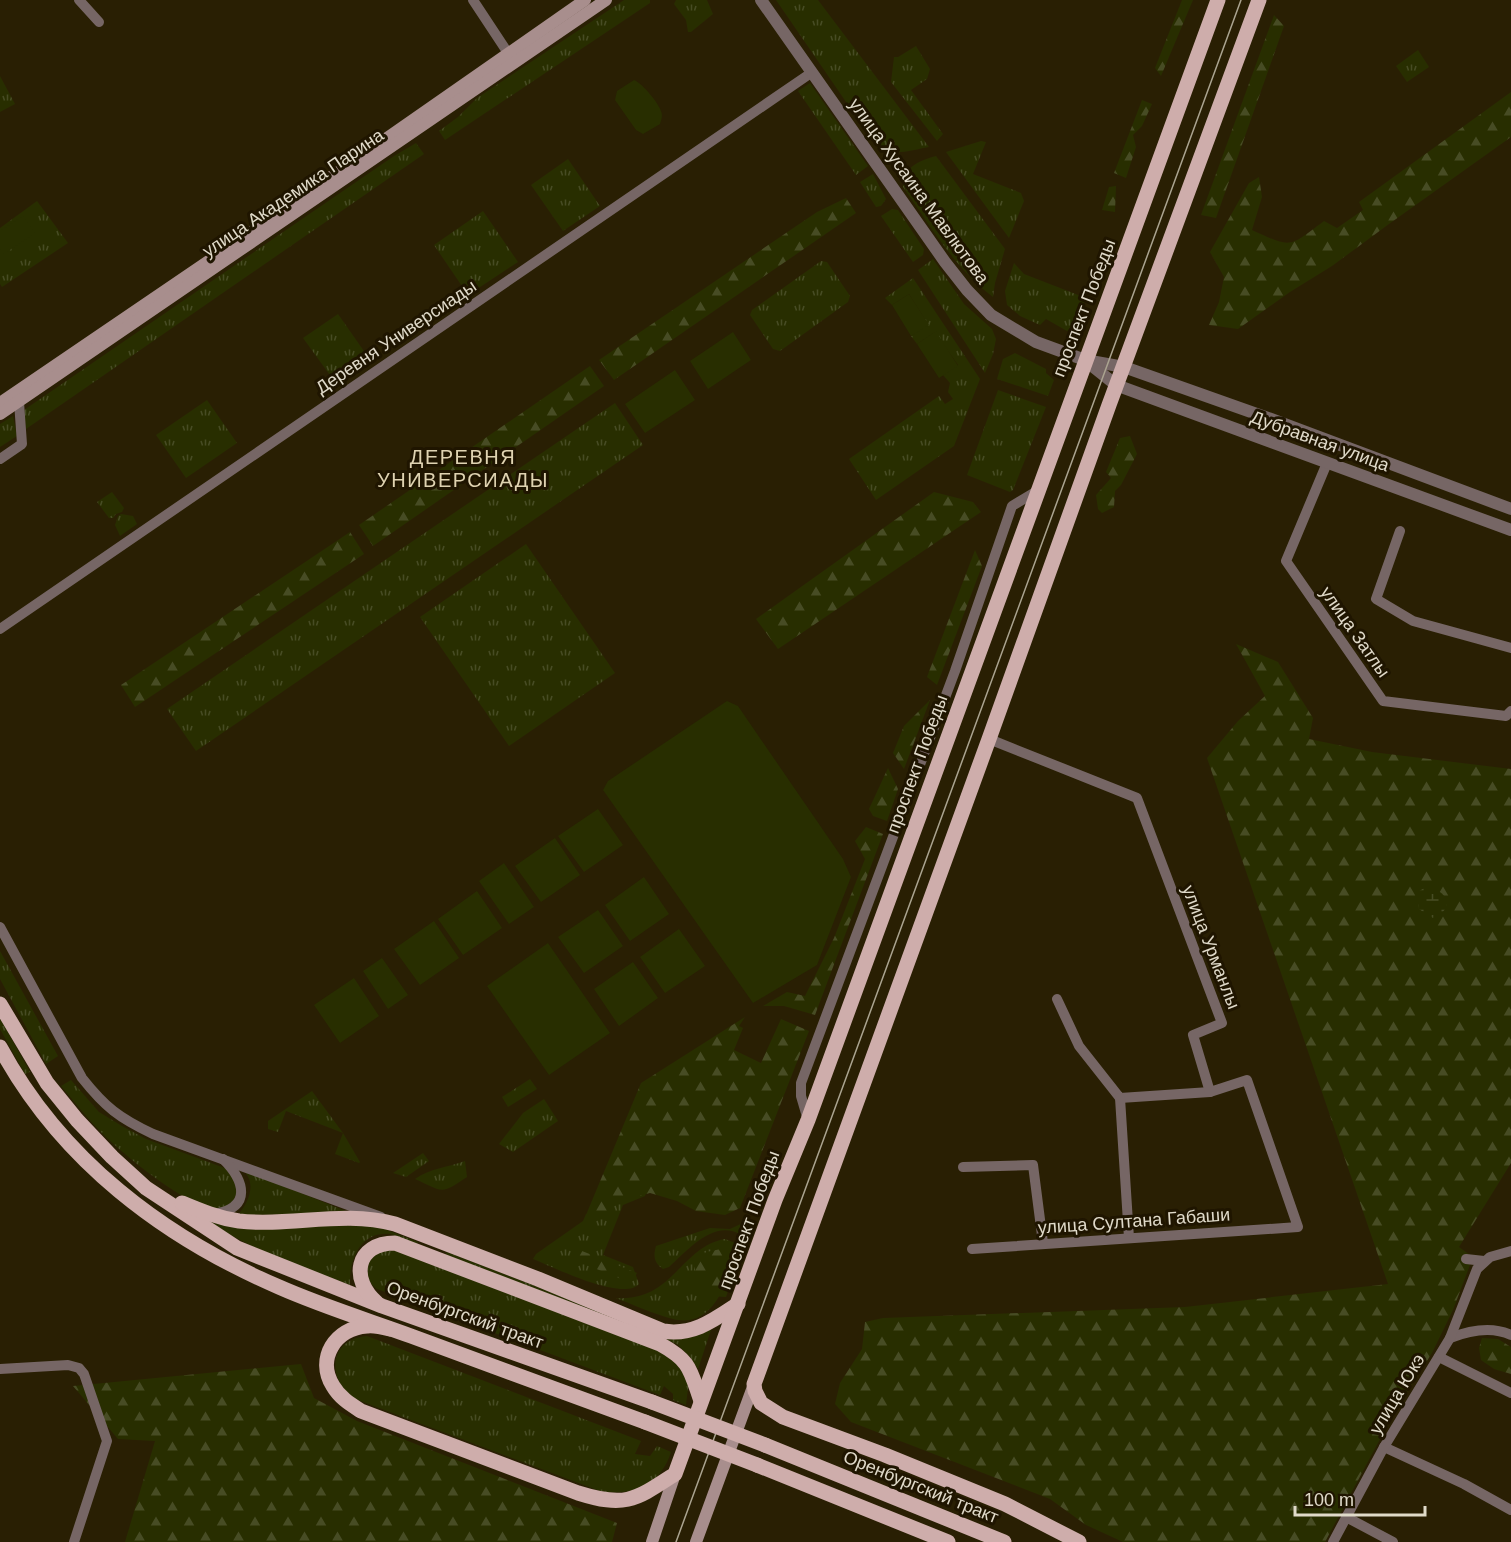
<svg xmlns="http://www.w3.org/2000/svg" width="1511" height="1542" font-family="Helvetica,sans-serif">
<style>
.grass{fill:url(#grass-tufts)}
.forest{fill:url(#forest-firs)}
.wetland{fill:url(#wetland-marsh)}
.garden{fill:#282e00}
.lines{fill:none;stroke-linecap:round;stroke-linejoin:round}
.minor{stroke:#766665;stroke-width:10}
.tertiary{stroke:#766665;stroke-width:12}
.secondary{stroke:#a88e8d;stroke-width:12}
.primary{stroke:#ceadab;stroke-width:15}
.tram{stroke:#aba490;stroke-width:1.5}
.primary-bridge{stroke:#ceadab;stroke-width:15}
.labels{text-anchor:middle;stroke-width:6;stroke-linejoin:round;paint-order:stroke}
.street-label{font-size:18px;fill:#e0dac9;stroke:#1f1500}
.neighbourhood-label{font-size:20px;letter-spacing:1.5px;fill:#dfd3b1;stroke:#1f1500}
</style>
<defs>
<pattern id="grass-tufts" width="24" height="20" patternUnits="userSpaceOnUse" patternTransform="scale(1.5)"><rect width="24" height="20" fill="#282e00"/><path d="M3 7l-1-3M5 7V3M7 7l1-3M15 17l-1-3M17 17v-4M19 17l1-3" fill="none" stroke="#474c24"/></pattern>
<pattern id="forest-firs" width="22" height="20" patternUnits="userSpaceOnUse" patternTransform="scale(1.5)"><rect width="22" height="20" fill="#282e00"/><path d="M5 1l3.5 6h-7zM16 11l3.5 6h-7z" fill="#474c24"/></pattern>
<pattern id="wetland-marsh" width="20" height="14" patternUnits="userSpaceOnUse" patternTransform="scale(1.5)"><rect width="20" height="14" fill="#282e00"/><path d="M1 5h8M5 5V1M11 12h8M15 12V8" fill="none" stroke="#474c24"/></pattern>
</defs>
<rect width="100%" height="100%" fill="#291f03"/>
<g class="grass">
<polygon points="624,0 650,0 650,3 445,140 439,131 458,117 477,98"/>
<polygon points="676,0 707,0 713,14 691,32 688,32 686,20 674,4"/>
<path d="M776 0H818L929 147C912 150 893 157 877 147Z"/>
<polygon points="916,46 930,69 927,79 911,90 943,134 937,141 891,82 894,57 898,57"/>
<polygon points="1418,50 1429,67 1407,82 1396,66"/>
<polygon points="0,76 15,104 0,112"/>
<polygon points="810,83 868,166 856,175 798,91"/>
<polygon points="981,141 986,142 973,174 1021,193 1024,201 1009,238 946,152"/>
<polygon points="416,143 424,154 26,429 24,410 394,156"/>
<path d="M936 156 1005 249 995 283 993 297C955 269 930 225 903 187V176C912 164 921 160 936 156Z"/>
<polygon points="568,159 600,206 563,231 531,185"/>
<polygon points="873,174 886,199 881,206 876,207 860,182"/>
<polygon points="37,201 68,243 2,287 0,284 0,228"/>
<polygon points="892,209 898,210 924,249 923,255 913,262 881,216"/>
<polygon points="483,211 518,262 468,295 434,245"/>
<polygon points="933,259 964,304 992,329 996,339 993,354 985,373 918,270"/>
<polygon points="821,261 827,262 850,296 848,302 780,351 773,349 750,315 752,310"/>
<polygon points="1014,263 1024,274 1086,298 1075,325 1067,331 1046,319 1040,325 1020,316 1007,305 1005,291"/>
<polygon points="913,278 980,379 954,446 876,500 849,459 939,396 945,404 953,399 948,392 950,383 943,375 958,365 935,332 917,344 911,336 928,324 909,294 892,305 885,298"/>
<polygon points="338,314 366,354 332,378 303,338"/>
<polygon points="1015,353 1046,369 1046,373 1054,380 1048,396 997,379 1003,359"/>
<polygon points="998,390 1046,407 1013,490 1010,492 967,475"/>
<polygon points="207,400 237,443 186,478 156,435"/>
<polygon points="615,403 643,445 196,751 167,709"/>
<polygon points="13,416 17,436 0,447 0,424"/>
<polygon points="112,492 124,508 122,512 116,514 113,518 109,518 97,502"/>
<polygon points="121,514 133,516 137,524 120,536 115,525 118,516"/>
<polygon points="526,544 615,673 509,746 420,617"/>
<polygon points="0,951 58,1056 46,1064 0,979"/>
<polygon points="0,1018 30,1072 25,1074 0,1029"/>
<polygon points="530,1079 537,1089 508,1107 502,1097"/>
<path d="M71 1080 99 1112 122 1126 146 1139 230 1170 238 1192 231 1204C227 1206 222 1208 218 1208 190 1211 119 1151 100 1131 86 1117 74 1101 61 1086Z"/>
<polygon points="312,1091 343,1133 360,1162 359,1163 335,1154 343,1133 286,1111 278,1132 268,1129 268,1121"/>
<polygon points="544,1099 558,1121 513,1152 499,1144 523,1113"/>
<polygon points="423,1153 429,1161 406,1177 393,1173"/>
<path d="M465 1161 467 1177C440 1195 444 1192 415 1179 431 1168 446 1168 465 1161Z"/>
<path d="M241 1169 353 1214 238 1215C249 1202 258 1181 241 1169Z"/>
<path d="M646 1193 645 1196 623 1205 603 1255 633 1267 639 1284C623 1302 553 1267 533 1259L536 1254 583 1221 586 1214 602 1217 611 1202Z"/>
<path d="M194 1216 377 1226 418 1242 417 1244C408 1241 399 1236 390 1234 360 1231 349 1260 350 1285L269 1255Z"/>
<path d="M747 1221 741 1235C714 1218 687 1251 669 1267L663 1269C654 1263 653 1256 656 1246L710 1228 730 1229Z"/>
<path d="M725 1239 738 1244C730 1275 716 1330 673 1319 653 1314 634 1305 616 1298 673 1302 680 1247 725 1239Z"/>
<path d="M388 1248 669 1351 689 1380 686 1405 673 1400V1394L664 1386 660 1395 377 1289C365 1280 367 1271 370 1258Z"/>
<polygon points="447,1252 663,1335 712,1327 698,1369 690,1357 677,1344 445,1255"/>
<path d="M367 1336 641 1441 635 1454 650 1456 657 1446 671 1452C660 1486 634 1496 600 1491L358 1400C326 1384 327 1339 367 1336Z"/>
</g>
<g class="forest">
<polygon points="1182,0 1193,0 1161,76 1155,68"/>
<polygon points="1274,15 1284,26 1216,218 1201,215"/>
<path d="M1511 92V137L1389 224 1332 266 1290 292 1238 329 1209 325 1219 302 1224 277 1210 252 1249 183 1259 177 1262 197 1252 230C1293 249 1289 247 1324 221L1337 228 1363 210 1359 202Z"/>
<polygon points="1142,100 1152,104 1142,126 1133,135 1136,147 1126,178 1114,173"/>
<polygon points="1116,186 1115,212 1102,210 1109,187"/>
<polygon points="846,198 856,213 614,380 599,360 817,212"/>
<polygon points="590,366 604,386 373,546 359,525"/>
<polygon points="1130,436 1137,454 1121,485 1115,491 1114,507 1102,513 1098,509 1096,495 1111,478 1106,472 1120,438"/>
<polygon points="934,492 973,502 981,512 778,649 756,619"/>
<polygon points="350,532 364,554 135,707 121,685"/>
<polygon points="975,550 982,566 937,685 927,677"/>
<polygon points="1236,644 1278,662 1313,718 1309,739 1372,752 1511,769 1511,1163 1459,1247 1473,1257 1453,1310 1432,1353 1394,1413 1325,1542 1123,1542 1086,1525 1050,1499 851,1422 835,1404 840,1383 862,1349 865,1322 883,1318 1185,1307 1388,1284 1207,758 1238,721 1265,696"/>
<polygon points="930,700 904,769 893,753 904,726"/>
<polygon points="888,768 898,789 887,821 873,816 869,809"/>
<polygon points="866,827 883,834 815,1015 784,1006 763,1006 787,992 805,996 834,938 865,859 855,841"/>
<polygon points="745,1017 739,1026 743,1028 734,1050 761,1063 781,1019 809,1031 740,1208 725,1215 696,1211 677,1201 650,1193 612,1203 603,1218 586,1215 641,1083"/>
<polygon points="726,1248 739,1260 726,1297 711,1296 695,1279 695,1264 706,1252"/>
<polygon points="577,1249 637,1273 631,1283 572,1259"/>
<polygon points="1482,1338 1498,1339 1511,1347 1511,1374 1494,1369 1481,1360 1479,1348"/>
<polygon points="301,1364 314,1398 357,1421 617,1523 612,1542 125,1542 155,1441 118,1439 73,1386"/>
</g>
<path class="wetland" d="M1426 887C1447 889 1456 909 1433 918L1419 909 1416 893Z"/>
<g class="garden">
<path d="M634 80C642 83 661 105 662 115 662 118 661 121 660 124L643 134 636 130 615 100 617 91Z"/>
<polygon points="23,216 35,233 4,254 0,249 0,231"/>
<polygon points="909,294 929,325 911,336 892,305"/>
<polygon points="936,331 958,366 939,378 917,344"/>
<polygon points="733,332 751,360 708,389 690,361"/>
<polygon points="675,370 695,400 645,433 625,404"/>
<polygon points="727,701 738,706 843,859 851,877 817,965 753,1003 603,790 608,781"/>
<polygon points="598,809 623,845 584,872 558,836"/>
<polygon points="555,838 580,875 541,902 515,866"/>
<polygon points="504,863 534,907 509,924 479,881"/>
<polygon points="644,877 669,914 630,941 605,905"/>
<polygon points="477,891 502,928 463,955 438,919"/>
<polygon points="598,910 623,946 584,973 558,937"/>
<polygon points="434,921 459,958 420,985 394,949"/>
<polygon points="679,929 705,966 665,993 640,957"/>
<polygon points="548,943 610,1033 549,1075 487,986"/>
<polygon points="382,958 408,995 388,1009 363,971"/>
<polygon points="633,962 658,998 619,1026 594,989"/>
<polygon points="354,978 379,1016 340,1043 314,1005"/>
</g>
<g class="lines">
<g class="minor">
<polyline points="79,0 99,22"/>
<polyline points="473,0 508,53"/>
<polyline points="0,459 22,444 19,402"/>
<polyline points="1327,463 1286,561 1383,701 1506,716 1511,711"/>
<polyline points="1400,531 1376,599 1413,621 1511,648"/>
<polyline points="0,629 811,73"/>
<path d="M0 927 82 1078C105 1107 119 1118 153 1134L381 1217"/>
<polyline points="1057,999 1079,1046 1120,1098 1210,1092"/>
<polyline points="1120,1098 1129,1238"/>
<polyline points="808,1120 801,1096 801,1083 955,671 1012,506 1037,491"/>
<polyline points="963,1167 1033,1165 1043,1243"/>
<path d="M215 1214C252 1207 245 1181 223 1159"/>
<polyline points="972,1249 1298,1227 1247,1080 1210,1092 1193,1035 1222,1023 1137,798 989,739"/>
<polyline points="1466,1259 1484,1261"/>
<path d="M1450 1338C1468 1331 1492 1326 1511 1335"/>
<polyline points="1439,1357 1511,1393"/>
<polyline points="0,1369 68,1365 79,1368 84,1374 107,1441 74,1542"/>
<polyline points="1384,1447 1464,1484 1511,1510"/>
<polyline points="1346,1517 1393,1542"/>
<polyline points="1333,1542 1384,1447 1450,1338 1477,1269 1490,1257 1511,1251"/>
</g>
<g class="tertiary">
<polyline points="761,0 945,262 967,290 991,315 1036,342 1085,360 1124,367 1271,419 1511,509"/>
<polyline points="1086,361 1116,385 1511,530"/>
</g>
<g class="secondary">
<polyline points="0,403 291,205 585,0"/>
<polyline points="0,414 606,0"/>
<polyline points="652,1542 675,1474"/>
<polyline points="696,1542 754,1384"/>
</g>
<g class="primary">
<polyline points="0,1004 47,1083 77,1120 112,1157 146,1188 237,1248 382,1306 652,1402"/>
<path d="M0 1047C61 1160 163 1237 279 1287 322 1306 367 1320 411 1336 489 1365 567 1394 645 1422"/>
<path d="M182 1203C201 1211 218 1218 239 1221 291 1227 343 1210 395 1224L538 1279 663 1331C693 1336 714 1320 738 1304"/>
<path d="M377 1303C350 1280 355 1243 395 1243L660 1344C691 1361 690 1370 701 1401"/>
<path d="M390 1329C382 1327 374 1325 367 1326 335 1328 316 1359 333 1386 340 1398 350 1404 361 1411L578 1493C626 1508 635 1500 675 1474L775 1200 808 1120 1218 0"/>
<polyline points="765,1445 1004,1542"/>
<polyline points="757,1465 948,1542"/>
<polyline points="1079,1542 1005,1504 885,1455 783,1417 761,1403 755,1391 754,1384 989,739 1109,405 1259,0"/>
</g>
<polyline class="tram" points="676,1542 1241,0"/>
<g class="primary-bridge">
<polyline points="652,1402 765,1445"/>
<polyline points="645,1422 757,1465"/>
</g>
</g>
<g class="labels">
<g class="street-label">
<text transform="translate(919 191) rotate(54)" y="6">улица Хусаина Мавлютова</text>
<text transform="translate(293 193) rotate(-34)" y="6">улица Академика Парина</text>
<text transform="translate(1084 308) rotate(-69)" y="6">проспект Победы</text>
<text transform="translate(396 337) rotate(-34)" y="6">Деревня Универсиады</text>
<text transform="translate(1320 441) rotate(20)" y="6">Дубравная улица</text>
<text transform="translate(1355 632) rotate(55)" y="6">улица Затлы</text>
<text transform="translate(917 764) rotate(-70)" y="6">проспект Победы</text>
<text transform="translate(1211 947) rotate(69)" y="6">улица Урманлы</text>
<text transform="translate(749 1220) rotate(-70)" y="6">проспект Победы</text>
<text transform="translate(1134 1221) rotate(-4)" y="6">улица Султана Габаши</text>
<text transform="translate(465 1315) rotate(20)" y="6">Оренбургский тракт</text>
<text transform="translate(1397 1394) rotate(-59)" y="6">улица Юкэ</text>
<text transform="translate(921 1487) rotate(22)" y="6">Оренбургский тракт</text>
</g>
<g class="neighbourhood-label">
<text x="463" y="464">ДЕРЕВНЯ<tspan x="463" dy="23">УНИВЕРСИАДЫ</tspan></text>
</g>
</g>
<path d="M1295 1506v9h130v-9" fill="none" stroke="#e0dac9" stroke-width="3"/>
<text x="1304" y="1506" font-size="18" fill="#e0dac9" stroke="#1f1500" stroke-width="4.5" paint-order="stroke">100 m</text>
</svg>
